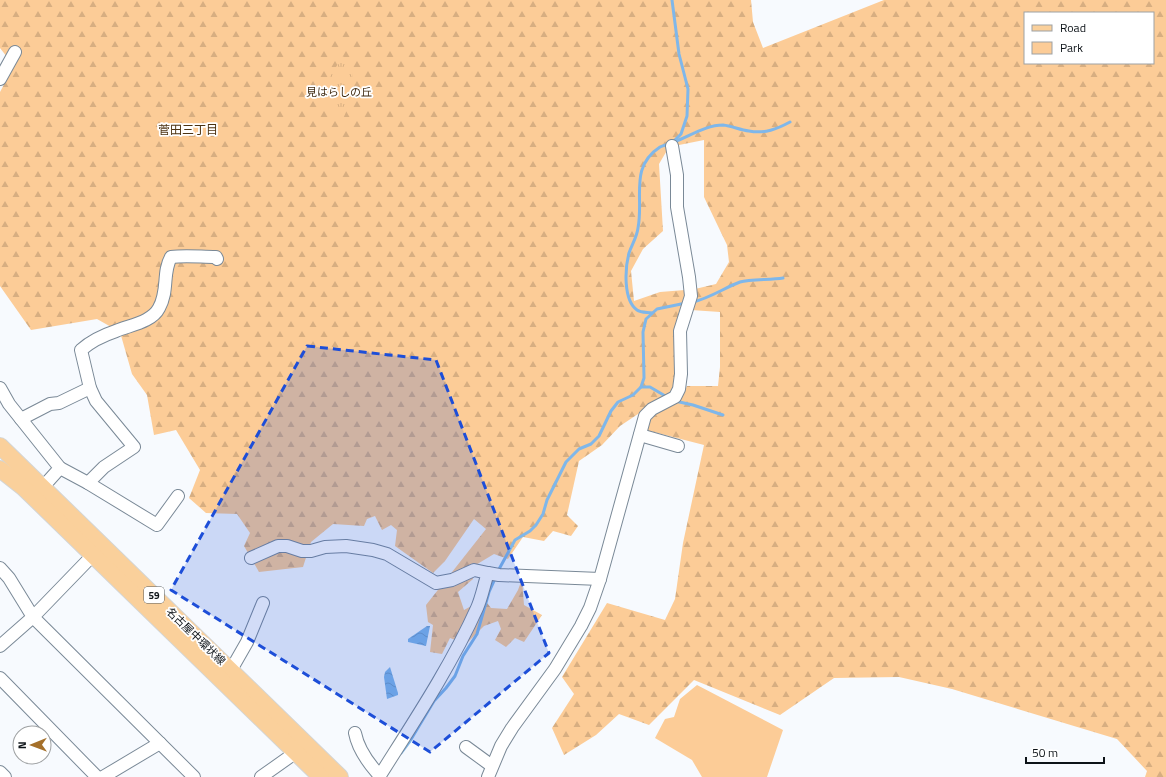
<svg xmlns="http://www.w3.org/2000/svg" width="1166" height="777" font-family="'Titillium Web','Noto Sans JP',sans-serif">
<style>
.green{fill:#fccc97}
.forest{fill:url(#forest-firs);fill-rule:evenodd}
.park{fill:url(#park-tufts)}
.water{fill:url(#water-waves)}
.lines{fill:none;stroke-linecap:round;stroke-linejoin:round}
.stream{stroke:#7fb7ea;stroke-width:3}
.minor-casing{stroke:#7a8997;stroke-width:14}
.major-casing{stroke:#d3d5d5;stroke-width:18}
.minor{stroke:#fff;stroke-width:12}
.major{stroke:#fad09b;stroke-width:16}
.marked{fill:#1d4ed8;fill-opacity:0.2;stroke:#1d4ed8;stroke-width:3;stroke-dasharray:8 5;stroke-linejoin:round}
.labels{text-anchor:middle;stroke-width:3.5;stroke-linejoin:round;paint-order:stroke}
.shield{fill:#fff;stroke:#565a5d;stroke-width:1}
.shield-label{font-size:10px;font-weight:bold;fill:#0d1318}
.park-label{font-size:11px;fill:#412c13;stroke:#fff}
.street-label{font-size:11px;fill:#0d1318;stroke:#fff}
.neighbourhood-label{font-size:12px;fill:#4c3211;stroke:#fff}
</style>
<defs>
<pattern id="forest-firs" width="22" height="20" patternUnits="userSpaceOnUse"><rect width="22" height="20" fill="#fccc97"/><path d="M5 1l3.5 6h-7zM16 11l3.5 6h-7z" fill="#d7ae81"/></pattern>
<pattern id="park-tufts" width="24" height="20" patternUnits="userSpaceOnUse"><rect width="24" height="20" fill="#fccc97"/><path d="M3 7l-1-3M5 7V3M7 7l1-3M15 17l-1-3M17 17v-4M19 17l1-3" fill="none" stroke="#d7ae81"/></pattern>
<pattern id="water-waves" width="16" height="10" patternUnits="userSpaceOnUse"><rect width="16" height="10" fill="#7fb7ea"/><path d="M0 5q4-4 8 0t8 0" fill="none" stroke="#6d9cc8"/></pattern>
</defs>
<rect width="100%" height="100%" fill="#f7fafe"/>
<polygon class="green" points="697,685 783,730 767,777 702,777 692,760 655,738 665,719 674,717 680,699"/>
<path class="forest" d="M0 0H751L753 22 763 48 884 0H1166V777H1145L1147 771 1117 739 952 689 899 677 834 678 780 715 694 680 649 725 619 714 596 735 564 755 552 728 574 694 562 677 607 603 665 620 675 599 683 543 704 445 646 430C647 426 648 421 650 418 659 403 679 406 687 386H718L720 367V312L691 310 695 289 716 284 729 262 727 245 704 197V140L669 147 659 164 663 231 643 249 631 271 634 301 660 292 685 290V296L674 331 676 380 675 387 668 394 620 426 602 445 579 461 567 515 578 526 571 536 553 531 544 541 523 537 508 559 494 554 474 566 473 579 458 592 464 610 484 599 491 608 507 609 518 590 522 579 524 605 542 615 524 642 515 638 506 647 495 640 501 629 498 621 484 626 466 644 450 638 442 654 430 652 433 625 428 622 426 605 486 529 474 519 445 561 433 573 395 546 397 530 391 525 382 530 375 516 367 519 364 526 333 524 311 542 303 567 259 572 244 546 250 533 237 514 206 513 189 498 200 470 176 430 154 435 147 395 132 374 120 332 97 319 31 330 0 286V92L10 73 7 57 0 48ZM1025 13H1153V63H1025Z"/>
<polygon class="park" points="343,56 352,73 354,93 358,98 347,110 341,123 331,107 317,91 329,78"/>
<g class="water">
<polygon points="427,626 430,626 426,646 408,642 408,639"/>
<polygon points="390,667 398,693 398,695 387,699 384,677 385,672"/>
</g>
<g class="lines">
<g class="stream">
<polyline points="672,0 679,54 688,89 687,116 681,134 674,141"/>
<path d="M693 302C710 298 724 288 740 282 750 279 771 280 783 278"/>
<path d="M652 313C648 312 641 313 637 310 623 300 625 268 629 253 632 244 637 237 638 228 644 198 629 167 660 147 664 145 670 144 674 142 690 136 706 125 723 125 732 126 740 130 749 131 765 134 777 129 790 122"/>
<polyline points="641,387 650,387 667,397"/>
<polyline points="675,401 693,405 723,415"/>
<polyline points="498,571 515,540 530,531 536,525 543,514 547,500 566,462 579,449 591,444 599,436 611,411 618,402 633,395 641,387 644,378 643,332 646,319 657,309 686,303"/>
<polyline points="401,753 410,741 434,701 446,688 455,676 463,656 477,634 489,592 494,581"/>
</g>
<g class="minor-casing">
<g id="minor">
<polyline points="0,79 15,52"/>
<polyline points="0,388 9,404 60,468 42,488"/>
<polyline points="21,419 50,404 59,403 90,388"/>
<polyline points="640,435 678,446"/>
<polyline points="60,468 88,483 157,525 178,496"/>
<path d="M88 483 104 467 134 447 96 401 90 388 81 350C90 342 104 335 116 331 130 325 152 322 159 308 169 290 162 273 171 257 186 255 201 257 216 257L217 259"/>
<polyline points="92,556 33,617 194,777"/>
<polyline points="251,558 278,546 287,546 302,551 311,551 325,547 346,546 373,550 387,554 436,583 452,580 474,570 488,573"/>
<polyline points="0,568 9,578 33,617 0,646"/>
<polyline points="231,670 247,642 263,603"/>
<polyline points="0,678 97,777"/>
<path d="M355 733C358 749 369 764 380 776"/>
<polyline points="466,747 492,766"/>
<polyline points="0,772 5,777"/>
<polyline points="103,777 160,743"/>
<polyline points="261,777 302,748"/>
<path d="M379 777C413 723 451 666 477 608 482 597 484 584 488 573L499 575 600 579"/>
<polyline points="488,777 501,746 512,728 555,669 581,626 590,608 600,579 645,416 652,409 675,397 679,389 681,374 680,331 691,296 689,277 677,207 677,175 672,146"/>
</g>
</g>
<g class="major-casing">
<g id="major">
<polyline points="0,446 340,777"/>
<polyline points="0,469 24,488 321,777"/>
</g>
</g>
<use href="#minor" class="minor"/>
<use href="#major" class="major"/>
</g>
<path class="marked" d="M307 346 436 360 549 653 430 752 171 590Z"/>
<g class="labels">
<rect class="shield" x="144" y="587" width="20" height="16" rx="3"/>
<g class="shield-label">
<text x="154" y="599">59</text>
</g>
<g class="park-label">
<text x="339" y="96">見はらしの丘</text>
</g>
<g class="street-label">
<text transform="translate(196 636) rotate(44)" y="4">名古屋中環状線</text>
</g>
<g class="neighbourhood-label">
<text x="188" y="134">菅田三丁目</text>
</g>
</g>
<rect x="1024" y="12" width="130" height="52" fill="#ffffff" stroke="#9ea1a3"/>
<rect x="1032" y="25" width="20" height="6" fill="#fad09b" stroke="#9ea1a3"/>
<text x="1060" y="32" font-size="12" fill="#0d1318">Road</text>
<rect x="1032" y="42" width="20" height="12" fill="#fccc97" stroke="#9ea1a3"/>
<text x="1060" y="52" font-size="12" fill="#0d1318">Park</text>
<g transform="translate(32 745) rotate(269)"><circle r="19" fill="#ffffff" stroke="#9ea1a3"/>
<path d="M0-3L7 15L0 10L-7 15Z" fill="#a5702a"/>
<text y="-6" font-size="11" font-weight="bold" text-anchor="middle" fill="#0d1318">N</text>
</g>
<path d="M1026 757v6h78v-6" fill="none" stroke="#0d1318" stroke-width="2"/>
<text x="1032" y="757" font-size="12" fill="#0d1318" stroke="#ffffff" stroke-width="3" paint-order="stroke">50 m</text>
</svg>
